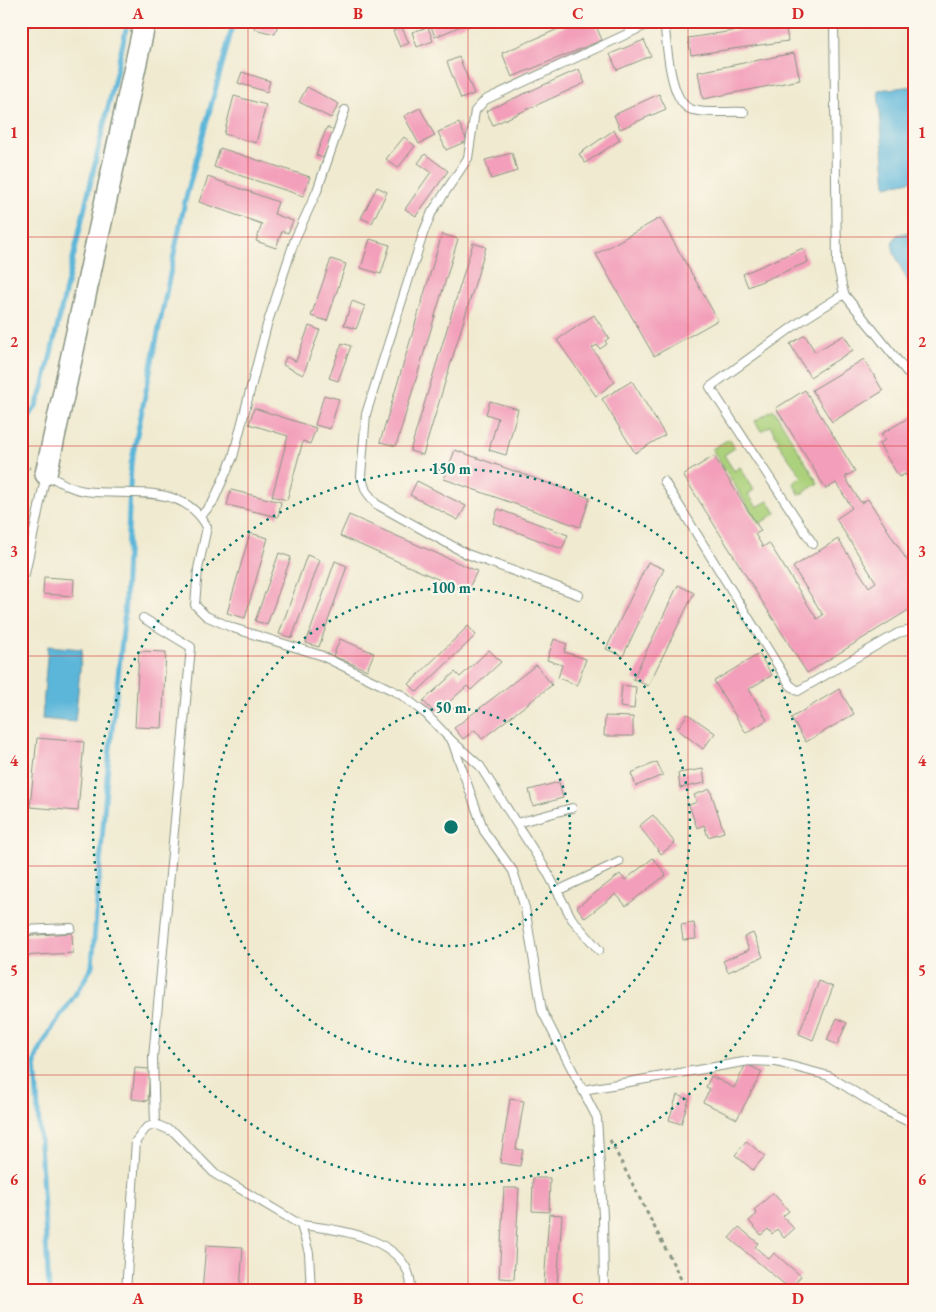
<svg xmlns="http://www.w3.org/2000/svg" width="936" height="1312" font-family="'EB Garamond',serif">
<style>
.green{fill:#acd17b;stroke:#668758}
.water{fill:#5cb6d9;stroke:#3e7a86}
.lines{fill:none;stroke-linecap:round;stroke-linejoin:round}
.stream{stroke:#5cb6d9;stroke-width:5}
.building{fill:#f39eba}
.lane-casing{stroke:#889482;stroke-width:10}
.secondary-casing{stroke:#889482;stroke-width:24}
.path{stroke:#889482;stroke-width:3;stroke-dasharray:4 4;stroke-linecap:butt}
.lane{stroke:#fff;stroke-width:8}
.secondary{stroke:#fff;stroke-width:21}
.grid{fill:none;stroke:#d62828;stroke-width:1;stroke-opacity:0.55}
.ring{fill:none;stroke:#0f766e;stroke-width:2.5;stroke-dasharray:2.5 5}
.centre{fill:#0f766e;stroke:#fbf7ec;stroke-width:2.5}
.ring-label{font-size:15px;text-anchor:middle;font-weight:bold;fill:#0f766e;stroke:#fbf7ec;stroke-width:4.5;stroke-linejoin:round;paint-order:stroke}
.neatline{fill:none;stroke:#d62828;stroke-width:2}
.grid-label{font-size:16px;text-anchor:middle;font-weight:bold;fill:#d62828}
</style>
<rect width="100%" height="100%" fill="#fbf7ec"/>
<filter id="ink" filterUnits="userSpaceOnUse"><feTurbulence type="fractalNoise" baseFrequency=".02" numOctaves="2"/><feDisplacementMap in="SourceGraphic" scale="10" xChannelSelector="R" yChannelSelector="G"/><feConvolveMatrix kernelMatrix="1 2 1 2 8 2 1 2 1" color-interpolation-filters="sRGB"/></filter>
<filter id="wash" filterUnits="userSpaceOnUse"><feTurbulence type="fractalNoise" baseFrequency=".0096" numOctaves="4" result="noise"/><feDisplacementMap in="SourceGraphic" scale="20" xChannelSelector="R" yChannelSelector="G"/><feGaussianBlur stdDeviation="1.12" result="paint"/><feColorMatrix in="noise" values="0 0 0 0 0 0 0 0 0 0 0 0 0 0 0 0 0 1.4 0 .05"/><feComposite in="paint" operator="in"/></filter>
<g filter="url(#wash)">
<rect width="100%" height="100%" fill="#f0ead0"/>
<g class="green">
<polygon points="774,410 818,483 800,495 793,483 802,477 777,442 779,440 770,426 761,431 755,421"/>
<polygon points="729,439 735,448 724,455 734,471 740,467 754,490 748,494 757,507 768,501 776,513 759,524 712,449"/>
</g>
<g class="water">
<polygon points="21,21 33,21 24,36 21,34"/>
<polygon points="915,86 915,180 886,186 878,90"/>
<polygon points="915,230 915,297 894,253 892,243 897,235"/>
<polygon points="48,646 82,649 75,722 42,719"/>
</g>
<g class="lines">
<g class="stream">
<polyline points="21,430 36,406 43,388 128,21"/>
<path d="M49 1291 35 1061C49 1026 76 999 92 966L107 776 124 622 131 464 185 201 234 21"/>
</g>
</g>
<g id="blocks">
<g class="building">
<polygon points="256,21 279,21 275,34 254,29"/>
<polygon points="429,21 473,21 435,37"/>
<polygon points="577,21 594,21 602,40 512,77 502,53"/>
<polygon points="785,23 788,41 691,55 688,38"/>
<polygon points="428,27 433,41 417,47 412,32"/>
<polygon points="402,28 409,43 400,47 393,31"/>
<polygon points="644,40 651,56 617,70 610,54"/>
<polygon points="794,53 800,80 703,99 698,72"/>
<polygon points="459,57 474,94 461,99 447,62"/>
<polygon points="579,69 585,83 493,125 486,111"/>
<polygon points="242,72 270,81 267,92 238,83"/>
<polygon points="307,87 339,104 331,118 299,102"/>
<polygon points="659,94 666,109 620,129 614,115"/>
<polygon points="234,96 266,105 256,143 224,134"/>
<polygon points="420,108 435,136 419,144 404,116"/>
<polygon points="459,123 467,141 446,150 438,132"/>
<polygon points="327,127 335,131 323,158 316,155"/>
<polygon points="614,130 620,140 585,163 579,154"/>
<polygon points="404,137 415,146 398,168 386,159"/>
<polygon points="220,148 310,177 303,196 214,167"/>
<polygon points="512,153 517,171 491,179 485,160"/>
<polygon points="425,154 448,171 416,216 405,209 431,172 418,163"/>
<polygon points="208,177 278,202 274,214 293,221 288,233 282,231 276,248 256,241 262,224 199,202"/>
<polygon points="377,187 387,192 372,223 361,218"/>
<polygon points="660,218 718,320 654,356 596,254"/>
<polygon points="442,234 458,239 396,446 380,442"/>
<polygon points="370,239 390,245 381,274 361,268"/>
<polygon points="473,243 486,247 423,455 410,451"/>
<polygon points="803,248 808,262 748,287 743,274"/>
<polygon points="331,259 346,264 327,321 311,316"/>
<polygon points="352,301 365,306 356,329 344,325"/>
<polygon points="594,315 609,338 605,341 607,344 600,349 597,345 592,348 615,382 596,396 557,340"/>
<polygon points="309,326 320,330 303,375 283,365 286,357 296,361"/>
<polygon points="805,335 815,352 844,335 853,350 810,377 790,344"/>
<polygon points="342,343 351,346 338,381 329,378"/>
<polygon points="864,359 883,391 832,422 812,390"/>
<polygon points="632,381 665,435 635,453 602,399"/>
<polygon points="805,390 855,471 845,477 861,503 868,499 915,573 915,606 807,673 683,475 714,456 761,531 755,534 763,547 769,543 817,619 823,615 793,567 838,539 869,587 876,582 836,519 852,508 836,483 826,489 776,408"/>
<polygon points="324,395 339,399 330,429 315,425"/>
<polygon points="490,401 518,409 506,455 489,450 498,418 486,414"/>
<polygon points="254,408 316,428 310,444 303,441 287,500 272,496 288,436 249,424"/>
<polygon points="915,414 915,491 905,474 899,477 879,444 885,440 881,434"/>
<polygon points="455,450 590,498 580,527 444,479"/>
<polygon points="417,481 466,506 458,520 410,495"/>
<polygon points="231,490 281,502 278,517 227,505"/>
<polygon points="498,509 568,535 562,549 493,523"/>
<polygon points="349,515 477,571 467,592 340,536"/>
<polygon points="250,533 268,538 245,618 227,613"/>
<polygon points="279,553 291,557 267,625 255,621"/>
<polygon points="307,555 320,560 292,638 279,634"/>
<polygon points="335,561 347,566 319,647 306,643"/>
<polygon points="648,562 664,569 623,656 606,649"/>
<polygon points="44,577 74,579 73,596 43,594"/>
<polygon points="678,585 694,593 648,686 633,679"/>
<polygon points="468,626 476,635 417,692 409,684"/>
<polygon points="340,639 374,653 367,670 333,656"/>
<polygon points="554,639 567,644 564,652 586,659 577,685 558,678 562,665 547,660"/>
<polygon points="489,650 501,662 471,690 467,686 436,714 423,701 455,672 460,677"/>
<polygon points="139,651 166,652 162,728 135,727"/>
<polygon points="759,654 772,675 749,689 767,720 746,733 714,681"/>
<polygon points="536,665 552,685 482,739 475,730 463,739 454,728"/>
<polygon points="622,685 636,687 634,709 620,707"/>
<polygon points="839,689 854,714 806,742 791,718"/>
<polygon points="688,714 715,733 703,749 677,729"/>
<polygon points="605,716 633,717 633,736 604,736"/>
<polygon points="37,738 84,742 78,811 30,807"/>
<polygon points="657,762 663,775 636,786 631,773"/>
<polygon points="703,769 705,783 680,788 678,773"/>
<polygon points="559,782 563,798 533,806 529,790"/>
<polygon points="710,789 724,832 708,837 704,825 697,828 689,805 697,802 694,795"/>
<polygon points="653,815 675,843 661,854 639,826"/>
<polygon points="653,858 666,875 626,906 616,894 585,918 577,907 620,874 625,880"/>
<polygon points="694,923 696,939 683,940 681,925"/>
<polygon points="72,933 73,953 21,956 21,936"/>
<polygon points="753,933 763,957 728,972 723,961 749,950 744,937"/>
<polygon points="819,981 833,987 813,1040 799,1034"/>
<polygon points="837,1018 847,1023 837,1045 827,1040"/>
<polygon points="746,1064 762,1072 737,1119 703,1102 710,1089 706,1087 711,1076 734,1088"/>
<polygon points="135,1068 150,1069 148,1101 132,1099"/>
<polygon points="677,1095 689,1099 681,1124 669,1120"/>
<polygon points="510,1099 524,1101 516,1149 523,1150 520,1166 500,1163"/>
<polygon points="746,1141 765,1156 753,1170 735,1155"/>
<polygon points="533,1178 550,1178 549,1212 532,1211"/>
<polygon points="504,1188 519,1188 514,1279 499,1278"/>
<polygon points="773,1193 789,1211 783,1216 794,1229 784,1238 777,1229 772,1234 768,1229 761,1235 749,1221 757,1214 754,1210"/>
<polygon points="549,1214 562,1215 557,1286 544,1285"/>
<polygon points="739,1227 758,1243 755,1247 769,1259 774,1253 801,1276 790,1289 729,1238"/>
<polygon points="206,1245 243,1247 240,1291 202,1291"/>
<polygon points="140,1285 182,1288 182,1291 140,1291"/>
</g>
</g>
</g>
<g filter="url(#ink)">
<use href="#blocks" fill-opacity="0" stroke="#889482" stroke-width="1"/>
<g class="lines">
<g class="lane-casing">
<g id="lane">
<path d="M664 21C667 42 669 105 693 110 708 114 728 111 744 112"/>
<polyline points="844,294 915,382"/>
<polyline points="664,481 790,685 798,691 898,633 915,629"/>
<polyline points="201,516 213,502 233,457 267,325 295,239 317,191 345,110"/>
<polyline points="813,544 710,387 801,321 844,294 837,263 834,21"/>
<path d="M21 593 46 474C58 481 71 489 85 491 127 497 183 481 207 527L198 569 195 605 206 616 233 628 320 655 400 694 426 714 452 741 484 831 513 871 525 908 542 1011 597 1118 603 1216 604 1291"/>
<polyline points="579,595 467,554 376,504 366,491 361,476 366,414 424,231 432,212 468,158 475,111 485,100 655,21"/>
<polyline points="453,742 480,766 546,870 572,919 599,950"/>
<polyline points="517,823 572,808"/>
<polyline points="557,891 619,862"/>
<polyline points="21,930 71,928"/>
<polyline points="583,1090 749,1061 776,1062 829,1076 882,1109 915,1125"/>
<polyline points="155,1124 174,1132 215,1174 301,1225 309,1253 311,1291"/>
<path d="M301 1225C340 1229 413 1239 411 1291"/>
<polyline points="126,1291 136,1141 146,1128 155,1124 153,1058 191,647 143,618"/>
</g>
</g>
<g class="secondary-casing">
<polyline id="secondary" points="46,474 145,21"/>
</g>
<g class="path">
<polyline points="21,467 30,468"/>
<polyline points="610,1140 682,1281 689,1291"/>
</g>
<use href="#lane" class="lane"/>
<use href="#secondary" class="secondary"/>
</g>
</g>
<path class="grid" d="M248 21V1291M468 21V1291M688 21V1291M21 237H915M21 446H915M21 656H915M21 866H915M21 1075H915"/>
<g class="ring">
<circle cx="451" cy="827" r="119"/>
<circle cx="451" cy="827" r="239"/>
<circle cx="451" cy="827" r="358"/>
</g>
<circle cx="451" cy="827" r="8" class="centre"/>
<g class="ring-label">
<text x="451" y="474">150 m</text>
<text x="451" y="593">100 m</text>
<text x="451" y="713">50 m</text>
</g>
<rect width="936" height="1312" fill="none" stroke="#fbf7ec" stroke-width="55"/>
<rect x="28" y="28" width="880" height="1256" class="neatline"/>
<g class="grid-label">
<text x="138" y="19">A</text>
<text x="358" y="19">B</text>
<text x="578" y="19">C</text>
<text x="798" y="19">D</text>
<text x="14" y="138">1</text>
<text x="922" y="138">1</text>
<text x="14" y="347">2</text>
<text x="922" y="347">2</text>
<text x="14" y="557">3</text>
<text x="922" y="557">3</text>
<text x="14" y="766">4</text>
<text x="922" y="766">4</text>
<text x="14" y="976">5</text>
<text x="922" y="976">5</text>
<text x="14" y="1185">6</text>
<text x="922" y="1185">6</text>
<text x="138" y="1304">A</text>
<text x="358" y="1304">B</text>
<text x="578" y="1304">C</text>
<text x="798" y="1304">D</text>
</g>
</svg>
